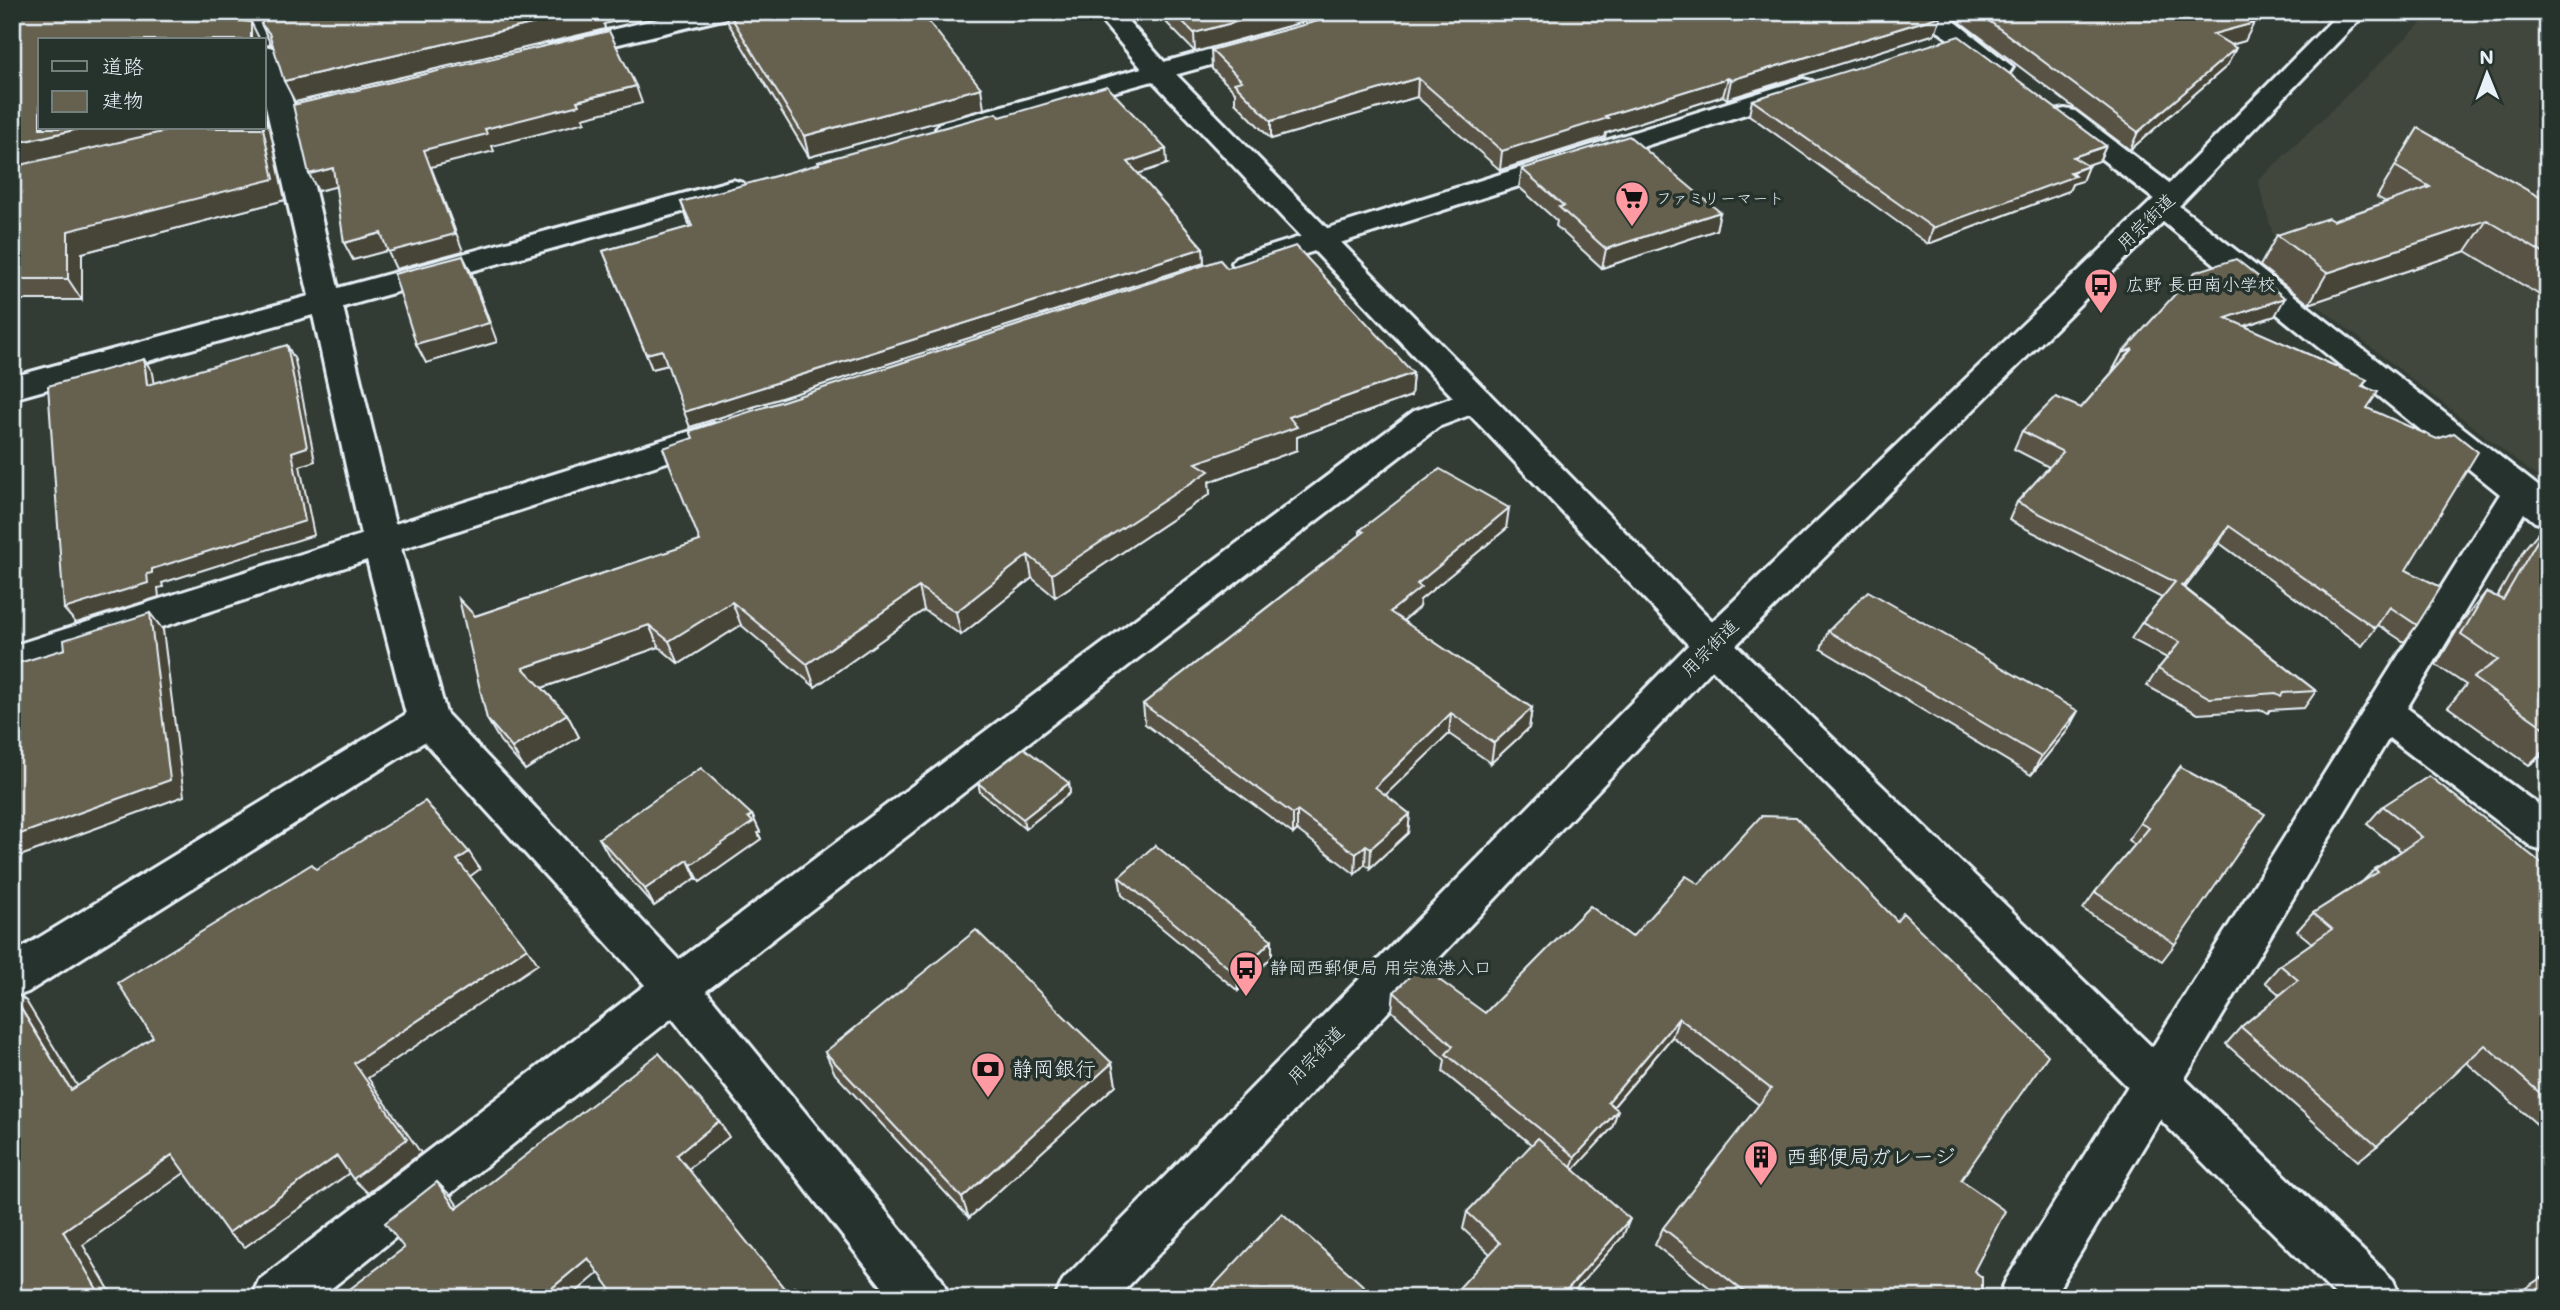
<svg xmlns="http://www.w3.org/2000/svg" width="2560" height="1310" font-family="Mali,'Klee One',sans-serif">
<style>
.built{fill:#42473c}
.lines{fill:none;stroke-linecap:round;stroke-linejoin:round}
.minor-casing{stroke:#e8f1f8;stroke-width:6}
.tertiary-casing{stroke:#e8f1f8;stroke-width:6}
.secondary-casing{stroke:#e8f1f8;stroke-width:6}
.minor{fill:#26332d;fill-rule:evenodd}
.tertiary{fill:#26332d;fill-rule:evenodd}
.secondary{fill:#26332d;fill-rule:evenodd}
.wall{fill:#585344;stroke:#e8f1f8;stroke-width:2}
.shaded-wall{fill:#474437;stroke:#e8f1f8;stroke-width:2}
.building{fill:#66614f;stroke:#e8f1f8;stroke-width:2}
.labels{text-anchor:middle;stroke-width:7;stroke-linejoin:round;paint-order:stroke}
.far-poi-label{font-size:16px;fill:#e8f1f8;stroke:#26332d;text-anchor:start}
.street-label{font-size:18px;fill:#e8f1f8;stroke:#26332d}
.poi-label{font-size:18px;fill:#e8f1f8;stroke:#26332d;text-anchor:start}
.near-poi-label{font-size:21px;fill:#e8f1f8;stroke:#26332d;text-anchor:start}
</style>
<rect width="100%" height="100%" fill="#333c34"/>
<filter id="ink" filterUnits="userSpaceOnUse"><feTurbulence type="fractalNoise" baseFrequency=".0143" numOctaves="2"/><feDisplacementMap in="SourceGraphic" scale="14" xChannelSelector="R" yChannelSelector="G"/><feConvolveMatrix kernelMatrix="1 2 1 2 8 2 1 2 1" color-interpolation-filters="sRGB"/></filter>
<g filter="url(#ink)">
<polygon class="built" points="2433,12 2548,12 2548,485 2286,281 2258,181"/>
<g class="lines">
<g class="minor-casing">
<g id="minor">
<polygon points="239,12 265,12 273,40 265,46 273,48 277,54 297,115 338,288 733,180 743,183 747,189 743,195 343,307 395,524 713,424 725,427 730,435 725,443 401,549 446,713 679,960 1414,411 1476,389 1488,392 1493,400 1488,408 1438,427 706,991 942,1280 950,1298 891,1298 672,1018 319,1298 251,1298 259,1280 645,985 424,742 28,992 12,998 12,954 406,714 367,560 12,676 12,646 361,535 313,315 12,399 12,377 309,296 264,98 264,40 247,40"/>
<polygon points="688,12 734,12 731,17 560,58 551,56 547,50 551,44"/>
<polygon points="1914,12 1943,12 2013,67 2009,73 2000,75 1991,73"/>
<polygon points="1263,35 1272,38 1276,43 1272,48 950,137 940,135 936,129 940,123"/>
<polygon points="1803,79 1812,81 1816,87 1812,93 1258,269 1247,272 1236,269 1232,263 1236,257"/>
<polygon points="2065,109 2075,111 2181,192 2186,198 2178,205 2548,494 2548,525 2535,522 2524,513 2407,708 2548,812 2548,853 2533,848 2389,738 2053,1298 1998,1298 2006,1280 2500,494 2152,213 2147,207 2155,200 2055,123 2051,117 2055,111"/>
</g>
</g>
<g class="tertiary-casing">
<polygon id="tertiary" points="1094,12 1120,12 1167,65 1726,635 2393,1280 2401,1298 2338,1298 1698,655 1149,77"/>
</g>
<g class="secondary-casing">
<polygon id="secondary" points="2340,12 2367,12 2181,204 1726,655 1117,1298 1055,1298 1063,1280 1698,635 2161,192"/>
</g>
<use href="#minor" class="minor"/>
<use href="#tertiary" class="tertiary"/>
<use href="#secondary" class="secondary"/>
</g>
<g class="wall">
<polygon points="12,12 236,13 40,128 264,128 264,118 270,129 285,200 82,253 82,300 12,300"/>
<polygon points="725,12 921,12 984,109 809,157 727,21"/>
<polygon points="1156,12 1339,12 1195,52"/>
<polygon points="1947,12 2287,12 2251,21 2245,41 2231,45 2227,66 2130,150"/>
<polygon points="261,24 604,24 605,29 295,102 274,48 271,45"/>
<polygon points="1935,34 1727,99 1723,96 1606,133 1605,137 1500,170 1417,97 1271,139 1235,102 1235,92 1212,69 1211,50"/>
<polygon points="1752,100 2106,146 2099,161 2087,165 2088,166 2082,181 2072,184 2069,191 1928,244 1749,115"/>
<polygon points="1000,117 1167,164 1138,174 1203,248 1204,263 690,427 668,365 652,369 603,251 690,227 681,202"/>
<polygon points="2418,128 2548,202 2548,300 2466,251 2309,304 2260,266 2277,235 2333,221 2386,202 2377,197"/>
<polygon points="1522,169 1720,212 1716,230 1602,268 1556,226 1557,221 1519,187"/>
<polygon points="1227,268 1413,373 1411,396 1297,437 1297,450 1209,482 1210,494 1055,597 1032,578 961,635 924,610 815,687 741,625 679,664 659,647 542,688 567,714 579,737 525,770 500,741 487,719 475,616 700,541"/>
<polygon points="2275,316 2244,326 2367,380 2363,386 2406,570 2417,625 2404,642 2378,625 2362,646 2219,543 2185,588 2316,691 2304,708 2270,710 2268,713 2263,710 2198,714 2147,686 2158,669 2167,658 2131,639 2142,622 2162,598 2009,520 2017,502 2049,467 2014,449 2022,431 2081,408 2115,369 2113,370 2122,353"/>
<polygon points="2548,521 2548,751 2529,765 2448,707 2466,685 2436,665 2462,622 2486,592 2497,597 2525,548"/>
<polygon points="1506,529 1420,600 1419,607 1403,621 1532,708 1529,728 1491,763 1449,734 1385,795 1410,814 1408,833 1370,868 1365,864 1355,874 1297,830 1293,834 1145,724 1143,704 1360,535 1360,530"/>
<polygon points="1828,631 2068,730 2031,775 1821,649"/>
<polygon points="2180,767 2175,944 2162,961 2083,909 2095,892 2135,845 2128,840"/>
<polygon points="978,783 1069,783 1070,793 1025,829 980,792"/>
<polygon points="2383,806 2548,868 2548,1134 2466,1062 2377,1146 2358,1161 2226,1044 2241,1027 2280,995 2265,982 2280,965 2312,943 2297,931 2313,913 2363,881 2375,869 2401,851 2367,824"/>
<polygon points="752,815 760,832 758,833 761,839 700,882 696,878 654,906 609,856 599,838"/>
<polygon points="1119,877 1272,940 1272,957 1238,991 1122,895"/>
<polygon points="1590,906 1961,1180 1974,1271 1980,1298 1723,1298 1655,1245 1663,1228 1759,1105 1672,1037 1614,1106 1612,1128 1574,1169 1623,1236 1568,1297 1490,1254 1463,1229 1467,1212 1532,1145 1443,1072 1445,1060 1392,1011 1394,992 1485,1013"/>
<polygon points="825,1052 1112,1063 1116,1085 969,1218 835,1074"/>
<polygon points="2548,1273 2548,1298 2526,1298 2520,1292"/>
</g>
<g class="shaded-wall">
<polygon points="232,12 237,12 244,40 234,20"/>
<polygon points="583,12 653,12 604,24 605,29 295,102 284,81"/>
<polygon points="1273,12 1339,12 1195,52 1194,33"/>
<polygon points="2230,12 2287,12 2223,28"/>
<polygon points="1941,16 1935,34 1727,99 1731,80"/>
<polygon points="251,22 260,40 251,40"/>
<polygon points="2254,23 2245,41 2205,52 2213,34"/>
<polygon points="2236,48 2227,66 2130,150 2138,132"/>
<polygon points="1418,78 1417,97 1271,139 1271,121"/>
<polygon points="1728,78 1723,96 1606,133 1605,137 1500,170 1502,151 1605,116"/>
<polygon points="636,86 642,103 583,118 585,122 492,146 494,151 431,167 463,251 396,269 388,252 424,150 485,129 577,101"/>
<polygon points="981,88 984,109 809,157 804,136"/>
<polygon points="264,118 270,129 285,200 82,253 82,300 68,279 68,231 264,128"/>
<polygon points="83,128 186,128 12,168 12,144"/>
<polygon points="2106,146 2099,161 2067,172 2073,157"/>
<polygon points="1166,149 1167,164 1129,177 1128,162"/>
<polygon points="2088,166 2082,181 2072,184 2069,191 1928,244 1933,228"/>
<polygon points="333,168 342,185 318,191 309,174"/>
<polygon points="1720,212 1716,230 1602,268 1606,249"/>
<polygon points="2487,220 2466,251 2309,304 2327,273"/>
<polygon points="381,233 390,250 353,260 344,243"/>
<polygon points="1203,248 1204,263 690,427 684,412"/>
<polygon points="463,256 472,274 497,342 426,363 416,344"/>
<polygon points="2285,298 2275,316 2216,335 2226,318"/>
<polygon points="287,345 295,360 315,461 300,466 314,535 162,583 163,587 158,588 159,597 76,623 64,609 152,569 292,452"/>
<polygon points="2133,349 2125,366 2113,370 2122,353"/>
<polygon points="662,350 668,365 652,369 646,354"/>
<polygon points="144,359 153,373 157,399 147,385"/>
<polygon points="1413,373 1411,396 1297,437 1297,450 1209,482 1210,494 1055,597 1052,574 1196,463 1289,417"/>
<polygon points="1509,508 1506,529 1420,600 1419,607 1389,633 1390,612 1417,584"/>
<polygon points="2229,526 2219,543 2173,604 2184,586"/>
<polygon points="1028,555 1032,578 961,635 956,612"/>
<polygon points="919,587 924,610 815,687 807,664"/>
<polygon points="732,602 741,625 679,664 669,641"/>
<polygon points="150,613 163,630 184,796 12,859 12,837"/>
<polygon points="649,625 659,647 536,690 523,668"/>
<polygon points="1532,708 1529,728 1491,763 1494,743"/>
<polygon points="2078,711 2068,730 2031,775 2041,757"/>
<polygon points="1451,713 1449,734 1373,807 1375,787"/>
<polygon points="567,714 579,737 525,770 512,748"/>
<polygon points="2548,746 2548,751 2529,765"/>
<polygon points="1069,783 1070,793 1025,829 1023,819"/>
<polygon points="1297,811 1297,830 1293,834 1293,814"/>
<polygon points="1410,814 1408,833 1370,868 1371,848"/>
<polygon points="752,815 760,832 758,833 761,839 700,882 691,865"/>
<polygon points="1366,845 1365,864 1355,874 1356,854"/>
<polygon points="469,852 480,869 469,877 457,860"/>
<polygon points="688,860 696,878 654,906 645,889"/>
<polygon points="1272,940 1272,957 1238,991 1237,975"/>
<polygon points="527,948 538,964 368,1078 421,1153 368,1193 353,1179 354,1063"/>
<polygon points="12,990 26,1001 89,1105 71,1090 12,994"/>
<polygon points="1679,1018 1672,1037 1602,1120 1608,1102"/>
<polygon points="1112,1063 1116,1085 969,1218 962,1198"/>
<polygon points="1618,1110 1612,1128 1569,1175 1575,1157"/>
<polygon points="719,1121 729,1137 687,1170 677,1155"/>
<polygon points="172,1155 190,1169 83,1245 114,1298 89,1298 63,1231"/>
<polygon points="337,1156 352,1171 245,1247 228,1233"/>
<polygon points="437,1182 451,1196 470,1223 456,1209"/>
<polygon points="1630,1219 1623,1236 1568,1298 1564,1293"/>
<polygon points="588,1258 600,1272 569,1298 540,1298"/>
</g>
<g class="building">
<polygon points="12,12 232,12 234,20 251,22 251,40 40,40 40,128 83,128 12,144"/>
<polygon points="264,12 583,12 284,81 269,33 261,24 265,19"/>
<polygon points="728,12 921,12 981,88 804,136"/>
<polygon points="1173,12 1273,12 1194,33"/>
<polygon points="1351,12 1937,12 1941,16 1731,80 1728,78 1605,116 1608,118 1502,151 1418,78 1271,121 1234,83 1242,81 1211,50"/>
<polygon points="1977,12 2235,12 2254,23 2213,34 2236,48 2138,132"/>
<polygon points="609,31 636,86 577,101 579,105 485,129 487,134 424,150 455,234 388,252 381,233 344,243 333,168 309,174 293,105"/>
<polygon points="1959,36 2106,146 2073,157 2088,166 2070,172 2075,176 1933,228 1752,100"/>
<polygon points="1107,86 1166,149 1128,162 1203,248 684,412 662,350 646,354 603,251 692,226 681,202 819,164 818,162 997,113 1000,117"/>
<polygon points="179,128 263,128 274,179 68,231 68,279 12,279 12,167"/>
<polygon points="2418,128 2548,202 2548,256 2487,220 2327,273 2277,235 2328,218 2333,221 2430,187 2395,166"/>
<polygon points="1629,136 1720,212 1606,249 1559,207 1564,206 1522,169"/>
<polygon points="1296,246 1413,373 1289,417 1297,427 1196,463 1209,471 1052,574 1028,555 956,612 919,587 807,664 732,602 669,641 649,625 523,668 567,714 512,748 487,719 459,599 475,616 700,541 663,448 693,438 690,431 1220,260 1227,268"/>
<polygon points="463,256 489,323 416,344 394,274"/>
<polygon points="2236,259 2285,298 2226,318 2367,380 2362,386 2378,392 2367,408 2437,439 2454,433 2478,452 2406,570 2441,587 2417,625 2390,607 2375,628 2229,526 2184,586 2180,585 2316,691 2283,693 2281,696 2276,693 2210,698 2158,669 2180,642 2142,622 2175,582 2017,502 2063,452 2022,431 2056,397 2081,408 2133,349 2122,353 2195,272"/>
<polygon points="287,345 307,447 292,452 305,521 152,569 152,573 147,574 148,583 64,609 48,386 144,359 147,385"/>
<polygon points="1440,469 1509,508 1417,584 1421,587 1390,612 1532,708 1494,743 1451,713 1375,787 1410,814 1371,848 1366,845 1356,854 1297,811 1293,814 1143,704 1364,532 1360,530"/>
<polygon points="2548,522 2548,730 2473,678 2498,660 2461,635 2486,592 2503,600"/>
<polygon points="1868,591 2078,711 2041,757 1828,631"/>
<polygon points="150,613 170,780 12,837 12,665 65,649 64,640"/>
<polygon points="1024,748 1069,783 1023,819 978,783"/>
<polygon points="2180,767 2265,814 2175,944 2095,892 2149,828 2140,823"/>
<polygon points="701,768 752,815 748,817 753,822 691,865 688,860 645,889 599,838"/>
<polygon points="2429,776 2548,868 2548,1100 2485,1045 2377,1146 2241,1027 2298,980 2280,965 2332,929 2313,913 2378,872 2375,869 2422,837 2383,806"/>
<polygon points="425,801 469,852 457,860 527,948 354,1063 407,1139 353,1179 337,1156 228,1233 172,1155 63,1231 98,1291 89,1298 12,1298 12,1168 21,1163 12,1146 12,994 71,1090 153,1037 118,983 312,864 316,869"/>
<polygon points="1761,816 1796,817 1897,921 1903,913 2048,1055 1961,1180 2005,1211 1974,1271 1982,1277 1982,1295 1980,1298 1752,1298 1663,1228 1771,1089 1679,1018 1608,1102 1618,1110 1575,1157 1446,1054 1453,1046 1394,992 1420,966 1485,1013 1590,906 1632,937 1686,876 1699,884"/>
<polygon points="1155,845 1272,940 1237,975 1119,877"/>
<polygon points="976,930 1112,1063 962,1198 825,1052"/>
<polygon points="659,1053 719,1121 677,1155 788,1293 794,1287 804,1298 617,1298 588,1258 540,1298 338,1298 404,1248 385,1223 437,1182 456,1209"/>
<polygon points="1538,1138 1630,1219 1564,1293 1569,1298 1450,1298 1500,1243 1467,1212"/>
<polygon points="1282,1213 1377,1298 1202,1298"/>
<polygon points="2548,1275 2548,1283 2543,1279"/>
<polygon points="2138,1294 2141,1298 2132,1298"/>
</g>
</g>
<defs>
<g id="supermarket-pin" transform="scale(1.75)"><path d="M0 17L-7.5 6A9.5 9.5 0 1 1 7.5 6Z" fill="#ff9aa2" stroke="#26332d"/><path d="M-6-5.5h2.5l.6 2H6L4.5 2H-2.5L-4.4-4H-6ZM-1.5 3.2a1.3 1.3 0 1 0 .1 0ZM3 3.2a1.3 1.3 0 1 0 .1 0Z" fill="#111"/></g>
<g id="bus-pin" transform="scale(1.75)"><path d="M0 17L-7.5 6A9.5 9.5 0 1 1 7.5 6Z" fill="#ff9aa2" stroke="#26332d"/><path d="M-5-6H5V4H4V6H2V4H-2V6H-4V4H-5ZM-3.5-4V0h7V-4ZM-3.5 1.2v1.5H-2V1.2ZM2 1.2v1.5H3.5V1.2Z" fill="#111"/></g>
<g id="bank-pin" transform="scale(1.75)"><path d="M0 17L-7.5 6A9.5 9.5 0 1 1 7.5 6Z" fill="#ff9aa2" stroke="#26332d"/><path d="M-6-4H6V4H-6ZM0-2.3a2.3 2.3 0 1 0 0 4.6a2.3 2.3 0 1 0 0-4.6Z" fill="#111"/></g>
<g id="building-pin" transform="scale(1.75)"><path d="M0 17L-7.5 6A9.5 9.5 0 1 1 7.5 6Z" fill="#ff9aa2" stroke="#26332d"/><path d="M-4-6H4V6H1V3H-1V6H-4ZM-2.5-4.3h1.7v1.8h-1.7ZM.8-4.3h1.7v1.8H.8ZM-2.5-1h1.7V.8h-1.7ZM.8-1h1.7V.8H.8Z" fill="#111"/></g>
</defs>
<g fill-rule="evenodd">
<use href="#supermarket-pin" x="1632" y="198"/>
<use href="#bus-pin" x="2101" y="285"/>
<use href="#bus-pin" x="1246" y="968"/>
<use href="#bank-pin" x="988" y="1069"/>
<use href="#building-pin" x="1761" y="1157"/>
</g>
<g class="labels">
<g class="far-poi-label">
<text x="1656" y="204">ファミリーマート</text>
</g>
<g class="street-label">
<text transform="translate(2146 222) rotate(-44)" y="6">用宗街道</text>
<text transform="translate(1710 648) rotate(-45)" y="6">用宗街道</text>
<text transform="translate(1316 1055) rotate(-46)" y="6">用宗街道</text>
</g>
<g class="poi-label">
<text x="2126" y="291">広野 長田南小学校</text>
<text x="1270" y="974">静岡西郵便局 用宗漁港入口</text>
</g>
<g class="near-poi-label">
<text x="1012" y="1076">静岡銀行</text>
<text x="1786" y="1164">西郵便局ガレージ</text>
</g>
</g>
<rect width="2560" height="1310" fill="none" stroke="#26332d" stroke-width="42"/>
<rect x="21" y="21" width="2518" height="1268" fill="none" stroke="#e8f1f8" stroke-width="2.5" filter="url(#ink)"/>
<rect x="38" y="38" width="228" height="91" fill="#26332d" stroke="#747f7e" stroke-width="2"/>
<rect x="52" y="61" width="35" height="10" fill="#26332d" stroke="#747f7e" stroke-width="2"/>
<text x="102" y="74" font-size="21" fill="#e8f1f8">道路</text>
<rect x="52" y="91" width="35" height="21" fill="#66614f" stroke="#747f7e" stroke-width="2"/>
<text x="102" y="108" font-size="21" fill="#e8f1f8">建物</text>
<g transform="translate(2487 74) rotate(359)" stroke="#26332d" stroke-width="5" paint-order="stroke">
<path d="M0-5L12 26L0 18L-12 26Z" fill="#e8f1f8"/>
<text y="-10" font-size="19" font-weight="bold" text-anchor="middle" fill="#e8f1f8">N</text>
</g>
</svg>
